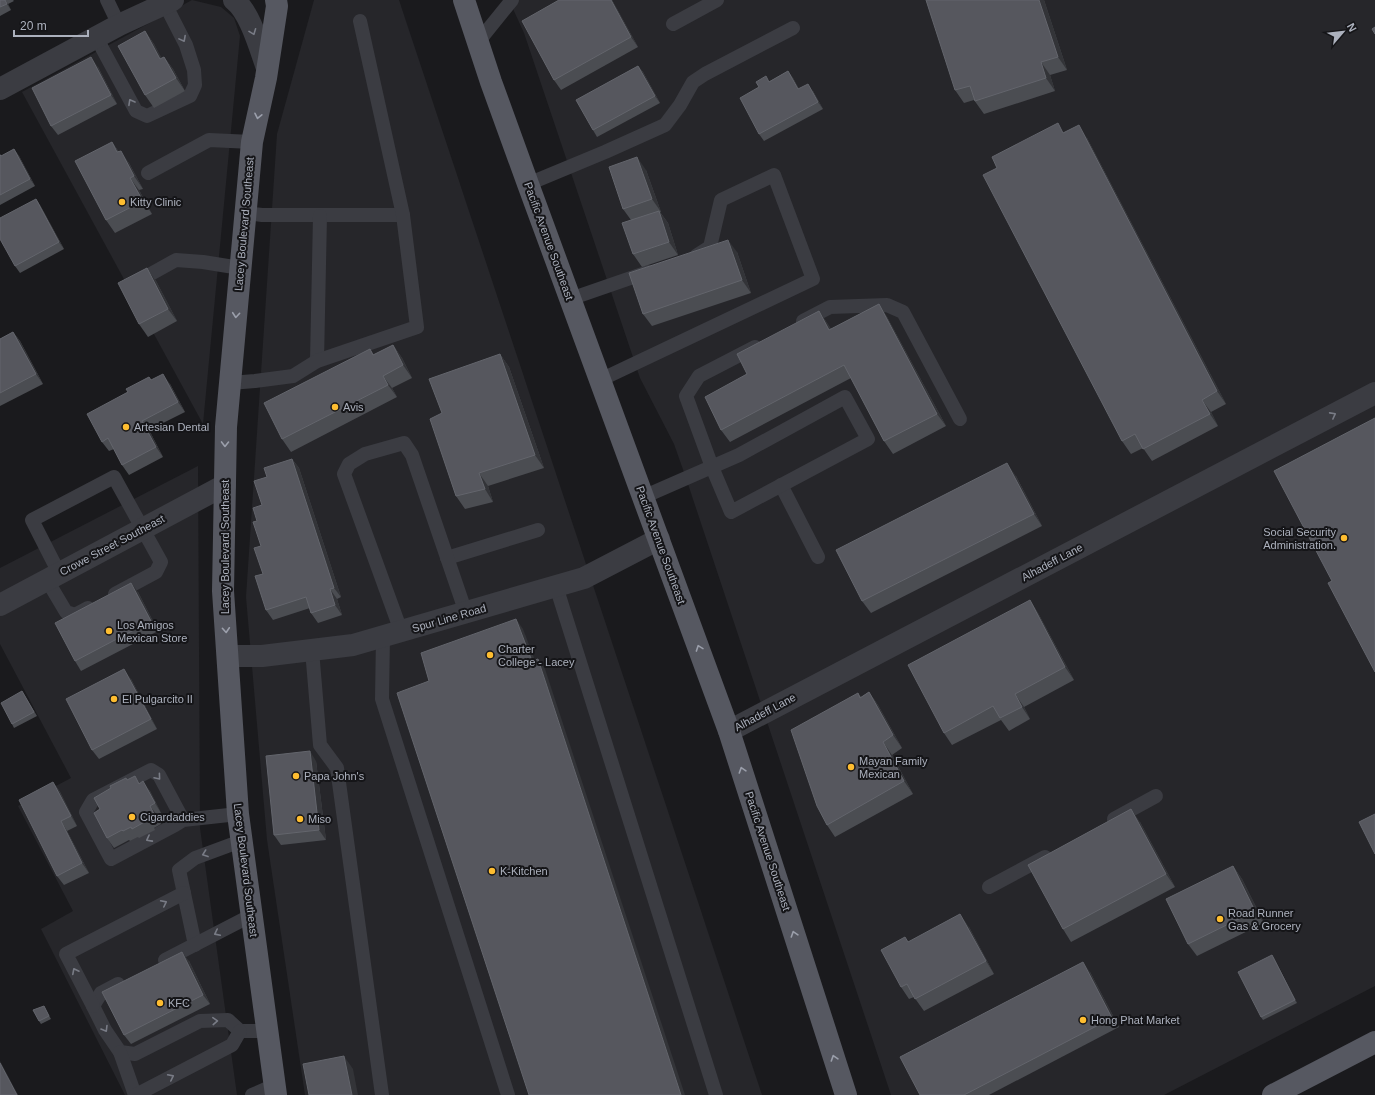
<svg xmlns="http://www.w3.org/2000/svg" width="1375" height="1095" font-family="Helvetica,sans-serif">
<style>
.built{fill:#26262a}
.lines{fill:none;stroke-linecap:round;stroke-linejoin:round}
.service{stroke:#3b3c42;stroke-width:14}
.minor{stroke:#3b3c42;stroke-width:22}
.tertiary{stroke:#3b3c42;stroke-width:22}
.primary{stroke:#565861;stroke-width:22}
.wall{fill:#4b4d52}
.shaded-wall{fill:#333438}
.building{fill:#56575e;stroke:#63656c}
.oneway{stroke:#797c86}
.oneway2{stroke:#9b9fab}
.poi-dot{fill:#febd30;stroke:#151518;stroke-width:1.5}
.labels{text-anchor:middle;stroke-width:4;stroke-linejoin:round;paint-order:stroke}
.poi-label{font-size:11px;fill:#acb1bd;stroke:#151518;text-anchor:start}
.street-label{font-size:11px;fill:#acb1bd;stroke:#151518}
</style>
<rect width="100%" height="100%" fill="#1a1a1d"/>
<g class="built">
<polygon points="192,0 221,7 234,18 240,36 203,424 22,92"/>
<polygon points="314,0 399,0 762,1095 305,1095 267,840 246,597 277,134"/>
<polygon points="509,0 1375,0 1375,986 1164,1095 891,1095 686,478 674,444 640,378 524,33"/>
<polygon points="198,466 200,828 237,1095 125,1095 41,929 73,911 18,806 71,778 0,644 0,568"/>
</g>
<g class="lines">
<g class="service">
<polyline points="107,0 119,25"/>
<polyline points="673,24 717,0"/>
<polyline points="96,37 136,111 147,116 190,96 195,85 194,70 186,45 165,4"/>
<polyline points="478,42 512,0"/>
<polyline points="148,173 209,140 252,142"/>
<polyline points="528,184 605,152 665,125 680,105 693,82 705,74 793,28"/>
<polyline points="245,213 262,215 403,215"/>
<polyline points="140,280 176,260 203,262 240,268"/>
<polyline points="570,299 648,272"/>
<polyline points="803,321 830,307 887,305 903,312 960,419"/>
<polyline points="317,361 320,216"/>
<polyline points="600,380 813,279 774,175 721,200 710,247 696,256"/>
<polyline points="230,383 255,381 293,376 317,361 417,327 403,215 360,21"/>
<polyline points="781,485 818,557"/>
<polyline points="643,497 739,455 845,397 868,439 731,512 712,467 686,396 699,376 755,347"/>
<polyline points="447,558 538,530"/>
<polyline points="59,573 32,520 114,477 161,562 156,572 115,594"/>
<polyline points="47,580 66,612 75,615 88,608"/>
<polyline points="556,586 716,1095"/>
<polyline points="401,631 344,474 349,464 365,454 404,443 412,455 466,613"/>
<polyline points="383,636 382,699 508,1095"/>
<polyline points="312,650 320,745 337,768 382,1095"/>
<polyline points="1114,819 1156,796"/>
<polyline points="183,820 159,775 151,770 93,800 86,812 111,859 175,825 183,820 238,814"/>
<polyline points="989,887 1045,857"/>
<polyline points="195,945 179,870 195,858 241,841"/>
<polyline points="165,960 252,915"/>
<polyline points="118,984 101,993 93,1006 105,1030 120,1052 135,1054 200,1021 228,1020 240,1031 268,1031"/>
<polyline points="93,1006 66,954 184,893"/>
<polyline points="120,1052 135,1095"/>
<polyline points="136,1095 232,1045 240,1031"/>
<polyline points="252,1095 275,1085"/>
</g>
<g class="minor">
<polyline points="0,605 225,485"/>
<polyline points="228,656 262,656 353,645 584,578 659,539"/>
<polyline points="729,731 1375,393"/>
</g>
<g class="tertiary">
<path d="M234 0C250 12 260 49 267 68"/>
<polyline points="0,89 119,25 173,0"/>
</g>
<g class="primary">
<polyline points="276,0 277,6 266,78 252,142 226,427 223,591 238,814 276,1095"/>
<polyline points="464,0 491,82 528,184 729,731 846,1095"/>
<polyline points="1273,1095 1375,1042"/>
</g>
</g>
<g class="wall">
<polygon points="0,0 13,0 14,1 8,4 11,10 0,16"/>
<polygon points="559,0 612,0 638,47 561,90 554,80"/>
<polygon points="1044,0 1067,70 1050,75 1055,91 984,114 974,100 964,103 955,90"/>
<polygon points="145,31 154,44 161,58 164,57 173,69 185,91 154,108 145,95"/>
<polygon points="638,66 643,72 660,103 597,137 593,130"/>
<polygon points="98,67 117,104 58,135 51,126"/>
<polygon points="788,71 793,78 799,89 813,91 823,109 764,141 759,134 759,87"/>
<polygon points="1064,132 1087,138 1226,404 1211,412 1218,426 1152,461 1143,448 1131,454 1122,441"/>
<polygon points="112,142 119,152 129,163 143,189 139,190 152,214 115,233 106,220"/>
<polygon points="14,149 19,156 35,186 0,205 0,154 2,156"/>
<polygon points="646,170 661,212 660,212 668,223 678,255 642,267 633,254 631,220 623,209"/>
<polygon points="36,199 40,205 64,249 20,273 15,266"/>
<polygon points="737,252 751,293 652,326 643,314"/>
<polygon points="147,268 156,281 177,321 148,337 139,324"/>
<polygon points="879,304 887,317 946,426 893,454 884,441 851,378 730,442 721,430 747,374 819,311 831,329"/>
<polygon points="13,332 20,341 43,384 0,406 0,339"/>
<polygon points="393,345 402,358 412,378 392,388 397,397 291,452 282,439 370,349 374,355"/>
<polygon points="500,354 509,367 544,468 488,486 493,502 465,509 456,496 442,413"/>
<polygon points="149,377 151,380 170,384 185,412 149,430 163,457 129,475 122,465 114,449 109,451 102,442 128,392"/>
<polygon points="292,459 299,468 341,597 337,599 342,615 318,623 311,613 310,608 273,620 266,610 261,546 257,521 262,505 267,477"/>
<polygon points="1016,476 1042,526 871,613 862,601"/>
<polygon points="138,592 158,631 81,671 75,661"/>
<polygon points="1030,600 1038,613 1074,680 1024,707 1030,719 1009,731 1001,720 952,745 944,733"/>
<polygon points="131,679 157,729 99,759 92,750"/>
<polygon points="22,691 37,716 14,728 12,724"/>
<polygon points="869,692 878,705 902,748 892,755 913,794 835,837 827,825 858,693 861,697"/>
<polygon points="316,761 326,840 281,845 274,835"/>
<polygon points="127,780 140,783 150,791 161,813 157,815 161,824 154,828 155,830 139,838 138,837 130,841 129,840 114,848 107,838 100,809"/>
<polygon points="53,782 60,792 77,826 67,831 89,873 64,885 57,876"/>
<polygon points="1140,822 1175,887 1071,942 1063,929"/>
<polygon points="1233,866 1242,879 1264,923 1197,956 1188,944"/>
<polygon points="969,927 994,974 924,1011 914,997 909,999 901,987 908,942"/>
<polygon points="1272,955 1274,958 1297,1003 1263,1020 1261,1017"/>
<polygon points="189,961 210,1004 131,1044 124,1035"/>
<polygon points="1090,972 1119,1027 989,1095 920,1095"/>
<polygon points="44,1006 51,1019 41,1024 39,1021"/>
</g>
<g class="shaded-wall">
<polygon points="5,0 8,4 11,10 7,4"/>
<polygon points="611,0 612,0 638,47 631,37"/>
<polygon points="1039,0 1044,0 1067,70 1058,57"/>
<polygon points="145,31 154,44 169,71 160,59"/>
<polygon points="91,57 98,67 117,104 111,95"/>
<polygon points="164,57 173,69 185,91 176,78"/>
<polygon points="1041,62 1050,75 1055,91 1046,78"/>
<polygon points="638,66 643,72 660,103 655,96"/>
<polygon points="788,71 793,78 803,96 798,89"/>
<polygon points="808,84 813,91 823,109 818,102"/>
<polygon points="1079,125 1087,138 1226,404 1217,391"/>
<polygon points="112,142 120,154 117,152"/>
<polygon points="14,149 19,156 35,186 30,179"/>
<polygon points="121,151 129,163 143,189 134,176"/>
<polygon points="637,157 646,170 661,212 652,199"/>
<polygon points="130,178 139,190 152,214 143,201"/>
<polygon points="36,199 40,205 64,249 59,242"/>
<polygon points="659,211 668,223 678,255 669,242"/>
<polygon points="728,240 737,252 751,293 742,280"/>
<polygon points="147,268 156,281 177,321 168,309"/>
<polygon points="879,304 887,317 946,426 937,414"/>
<polygon points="819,311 828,324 838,343 829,330"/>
<polygon points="13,332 20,341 43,384 36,374"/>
<polygon points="393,345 402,358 412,378 403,365"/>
<polygon points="500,354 509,367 544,468 535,455"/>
<polygon points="163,374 170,384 185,412 178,402"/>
<polygon points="383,376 392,388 397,397 388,385"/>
<polygon points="1202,400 1211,412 1218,426 1210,414"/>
<polygon points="142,421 149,430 163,457 156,447"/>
<polygon points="292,459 299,468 341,597 334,588"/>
<polygon points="1007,463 1016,476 1042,526 1034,514"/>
<polygon points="479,473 488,486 493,502 485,489"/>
<polygon points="131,583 138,592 158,631 151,621"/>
<polygon points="330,589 337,599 342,615 335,605"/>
<polygon points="1030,600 1038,613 1074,680 1065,667"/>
<polygon points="516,619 523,629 539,671 532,661"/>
<polygon points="538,659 545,669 685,1095 681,1095"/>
<polygon points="124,669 131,679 157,729 151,719"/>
<polygon points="869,692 878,705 902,748 893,735"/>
<polygon points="1015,694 1024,707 1030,719 1022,707"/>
<polygon points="883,742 892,755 913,794 904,781"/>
<polygon points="310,751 316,761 326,840 319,830"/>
<polygon points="143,781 150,791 161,813 155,803"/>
<polygon points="53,782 60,792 77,826 71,816"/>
<polygon points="150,806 157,815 161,824 154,814"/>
<polygon points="1131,809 1140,822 1175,887 1166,874"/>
<polygon points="61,821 67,831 89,873 82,863"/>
<polygon points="1233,866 1242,879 1264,923 1255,911"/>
<polygon points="960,914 969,927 994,974 986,961"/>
<polygon points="182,952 189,961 210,1004 203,995"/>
<polygon points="1272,955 1274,958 1297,1003 1295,1000"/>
<polygon points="1083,962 1090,972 1119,1027 1112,1018"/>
<polygon points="344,1056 353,1069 358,1095 352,1095"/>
<polygon points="0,1061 18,1095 17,1095 0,1063"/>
</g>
<g class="building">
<polygon points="0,0 5,0 7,4 0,7"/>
<polygon points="559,0 611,0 631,37 554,80 522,21"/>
<polygon points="926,0 1039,0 1058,57 1041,62 1046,78 975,101 970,86 955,90"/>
<polygon points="1375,27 1375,34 1372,29"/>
<polygon points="145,31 160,59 164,57 176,78 145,95 118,46"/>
<polygon points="91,57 111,95 51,126 32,88"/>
<polygon points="638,66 655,96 593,130 576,100"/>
<polygon points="788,71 798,89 808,84 818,102 759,134 740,98 759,87 756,82 766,76 769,82"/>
<polygon points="1058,123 1063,133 1079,125 1217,391 1202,400 1210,414 1143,449 1135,434 1122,441 983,175 997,168 992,157"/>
<polygon points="112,142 117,152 121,151 134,176 130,178 143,201 106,220 75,161"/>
<polygon points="14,149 30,179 0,195 0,155 1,156"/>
<polygon points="637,157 652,199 623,209 609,167"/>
<polygon points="36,199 59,242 15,266 0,239 0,218"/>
<polygon points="659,211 669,242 633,254 622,223"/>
<polygon points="728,240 742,280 643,314 629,273"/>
<polygon points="147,268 168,309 139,324 118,283"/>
<polygon points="879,304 937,414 884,441 844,365 721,430 705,397 747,374 737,354 819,311 829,330"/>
<polygon points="13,332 36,374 0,393 0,339"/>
<polygon points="393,345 403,365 383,376 388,385 282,439 264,403 370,349 373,355"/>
<polygon points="500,354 535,455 479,473 485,489 456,496 430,419 442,413 429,379"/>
<polygon points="163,374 178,402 142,421 156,447 122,465 108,438 102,442 87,414 128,392 126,389 149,377 151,380"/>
<polygon points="1375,418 1375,672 1328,583 1332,581 1274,471"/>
<polygon points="292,459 334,588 330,589 335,605 311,613 306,597 266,610 255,576 263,574 254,548 261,546 253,522 257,521 253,508 262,505 254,481 267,477 264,468"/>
<polygon points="1007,463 1034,514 862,601 836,550"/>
<polygon points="131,583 151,621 75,661 55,623"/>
<polygon points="1030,600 1065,667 1015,694 1022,707 1000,718 993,706 944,733 908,665"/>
<polygon points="516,619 532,661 538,659 681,1095 529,1095 397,693 429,681 421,653"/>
<polygon points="124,669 151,719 92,750 66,699"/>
<polygon points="22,691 34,712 12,724 1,703"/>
<polygon points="869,692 893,735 883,742 904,781 827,825 817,806 791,730 858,693 860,698"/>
<polygon points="310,751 319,830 274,835 266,756"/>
<polygon points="135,776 139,784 143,781 155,803 150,806 154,814 147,818 148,820 132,829 131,827 123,831 122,830 107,838 94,813 100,809 94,798 111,788 110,786 126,778 127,780"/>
<polygon points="53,782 71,816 61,821 82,863 57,876 19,800"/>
<polygon points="1131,809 1166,874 1063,929 1028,865"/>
<polygon points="1375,814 1375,854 1359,822"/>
<polygon points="1233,866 1255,911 1188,944 1166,899"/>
<polygon points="960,914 986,961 915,999 907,984 901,987 881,950 905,937 908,942"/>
<polygon points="182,952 203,995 124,1035 102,992"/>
<polygon points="1272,955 1295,1000 1261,1017 1238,972"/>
<polygon points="1083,962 1112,1018 964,1095 920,1095 900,1057"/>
<polygon points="44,1006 49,1016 39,1021 33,1010"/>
<polygon points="344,1056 352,1095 309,1095 303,1064"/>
<polygon points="0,1063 17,1095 0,1095"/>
</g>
<defs><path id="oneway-chevron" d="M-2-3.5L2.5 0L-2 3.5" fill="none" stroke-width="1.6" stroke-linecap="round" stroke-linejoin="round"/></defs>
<g class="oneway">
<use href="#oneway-chevron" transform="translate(253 32) rotate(69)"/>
<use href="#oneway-chevron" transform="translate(183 39) rotate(62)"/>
<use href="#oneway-chevron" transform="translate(131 102) rotate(-119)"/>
<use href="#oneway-chevron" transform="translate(1333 415) rotate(-28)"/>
<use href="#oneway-chevron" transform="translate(158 777) rotate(50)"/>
<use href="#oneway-chevron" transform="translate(149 839) rotate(152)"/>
<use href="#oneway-chevron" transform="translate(205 854) rotate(160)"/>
<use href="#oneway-chevron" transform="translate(164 903) rotate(-27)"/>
<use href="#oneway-chevron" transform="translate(217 933) rotate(153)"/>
<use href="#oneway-chevron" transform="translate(75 971) rotate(-117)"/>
<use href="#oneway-chevron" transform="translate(215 1021) rotate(-3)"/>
<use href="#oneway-chevron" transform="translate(105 1029) rotate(59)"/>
<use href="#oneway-chevron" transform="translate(171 1077) rotate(-27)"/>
</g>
<g class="oneway2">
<use href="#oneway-chevron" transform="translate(258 116) rotate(102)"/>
<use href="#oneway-chevron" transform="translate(236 315) rotate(95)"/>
<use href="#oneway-chevron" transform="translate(225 444) rotate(91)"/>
<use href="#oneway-chevron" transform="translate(226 630) rotate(86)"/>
<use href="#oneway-chevron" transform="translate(699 648) rotate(-110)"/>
<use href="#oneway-chevron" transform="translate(742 770) rotate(-108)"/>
<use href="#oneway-chevron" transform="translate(794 934) rotate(-108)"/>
<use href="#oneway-chevron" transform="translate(834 1058) rotate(-108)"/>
</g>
<g class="poi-dot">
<circle cx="122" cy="202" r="4"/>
<circle cx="335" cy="407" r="4"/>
<circle cx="126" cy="427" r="4"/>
<circle cx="1344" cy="538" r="4"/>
<circle cx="109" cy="631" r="4"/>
<circle cx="490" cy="655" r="4"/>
<circle cx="114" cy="699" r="4"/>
<circle cx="851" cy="767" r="4"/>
<circle cx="296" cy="776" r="4"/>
<circle cx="132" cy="817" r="4"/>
<circle cx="300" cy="819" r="4"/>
<circle cx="492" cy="871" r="4"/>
<circle cx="1220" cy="919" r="4"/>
<circle cx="160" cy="1003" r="4"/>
<circle cx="1083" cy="1020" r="4"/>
</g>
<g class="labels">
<g class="poi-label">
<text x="130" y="206">Kitty Clinic</text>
<text x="343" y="411">Avis</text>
<text x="134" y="431">Artesian Dental</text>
<text x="1336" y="536" text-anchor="end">Social Security<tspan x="1336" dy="13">Administration.</tspan></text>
<text x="117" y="629">Los Amigos<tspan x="117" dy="13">Mexican Store</tspan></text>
<text x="498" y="653">Charter<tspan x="498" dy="13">College - Lacey</tspan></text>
<text x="122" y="703">El Pulgarcito II</text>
<text x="859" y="765">Mayan Family<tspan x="859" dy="13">Mexican</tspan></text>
<text x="304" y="780">Papa John's</text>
<text x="140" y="821">Cigardaddies</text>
<text x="308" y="823">Miso</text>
<text x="500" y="875">K-Kitchen</text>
<text x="1228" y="917">Road Runner<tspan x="1228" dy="13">Gas &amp; Grocery</tspan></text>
<text x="168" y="1007">KFC</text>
<text x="1091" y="1024">Hong Phat Market</text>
</g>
<g class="street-label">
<text transform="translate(244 224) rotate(-85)" y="4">Lacey Boulevard Southeast</text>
<text transform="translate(549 241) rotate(70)" y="4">Pacific Avenue Southeast</text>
<text transform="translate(112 545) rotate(-28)" y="4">Crowe Street Southeast</text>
<text transform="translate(661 545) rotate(70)" y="4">Pacific Avenue Southeast</text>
<text transform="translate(225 547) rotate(-90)" y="4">Lacey Boulevard Southeast</text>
<text transform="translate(1052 562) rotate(-28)" y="4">Alhadeff Lane</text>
<text transform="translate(449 618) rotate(-16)" y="4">Spur Line Road</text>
<text transform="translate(765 712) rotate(-28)" y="4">Alhadeff Lane</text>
<text transform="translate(768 851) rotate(72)" y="4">Pacific Avenue Southeast</text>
<text transform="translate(246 870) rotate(83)" y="4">Lacey Boulevard Southeast</text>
</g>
</g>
<g transform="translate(1343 32) rotate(62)" stroke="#151518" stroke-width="3" paint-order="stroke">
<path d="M0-3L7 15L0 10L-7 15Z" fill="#acb1bd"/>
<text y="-6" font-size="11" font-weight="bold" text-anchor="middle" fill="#acb1bd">N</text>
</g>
<path d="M14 30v6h74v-6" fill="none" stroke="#acb1bd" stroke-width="2"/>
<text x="20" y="30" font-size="12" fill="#acb1bd" stroke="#151518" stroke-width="3" paint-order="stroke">20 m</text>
</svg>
